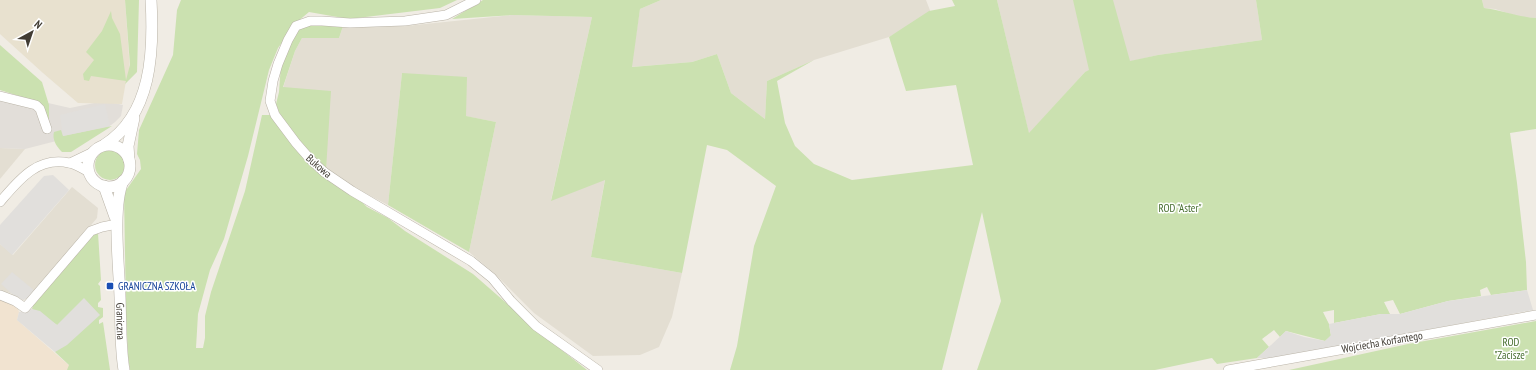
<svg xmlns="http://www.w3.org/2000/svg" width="1536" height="370" font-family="'PT Sans Narrow',sans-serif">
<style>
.residential{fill:#e3ded2}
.commercial{fill:#f1e3d0}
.industrial{fill:#e2ded9}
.education{fill:#e8e1cf}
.green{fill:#cbe1b0}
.parking{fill:#e1dfdc}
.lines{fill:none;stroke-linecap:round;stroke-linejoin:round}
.minor-casing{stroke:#bab4a8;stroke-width:10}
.tertiary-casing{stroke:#bab4a8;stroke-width:12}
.minor{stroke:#fff;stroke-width:9}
.tertiary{stroke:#fff;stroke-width:11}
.transit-dot{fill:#1a4fb4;stroke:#fff;stroke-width:1.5}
.labels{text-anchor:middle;stroke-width:3;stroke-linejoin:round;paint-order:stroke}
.street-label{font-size:11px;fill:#413c34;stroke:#fff}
.park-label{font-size:11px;fill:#466d2e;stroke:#fff}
.transit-label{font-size:11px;fill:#164399;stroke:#fff;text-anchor:start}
</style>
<rect width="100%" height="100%" fill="#f0ece4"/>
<g class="residential">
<polygon points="661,0 926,0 931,13 889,37 814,60 767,81 765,119 731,93 717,54 692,62 631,67 640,9"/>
<polygon points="997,0 1256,0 1262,40 1158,55 1085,72 1029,134"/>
<polygon points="1482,0 1536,0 1536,18 1520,17 1495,9 1484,8"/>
<polygon points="512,15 592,17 551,200 605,179 591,257 682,273 672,317 659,347 640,355 593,356 534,313 494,273 469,252 496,122 465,116 402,73 388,205 357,189 326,170 283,88 295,51 302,38 339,38 343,26 406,26"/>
<polygon points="0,148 25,149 0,179"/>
<polygon points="72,187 98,208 97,218 30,297 23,300 11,293 0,291 0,244 13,255"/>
</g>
<polygon class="commercial" points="0,299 17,306 19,312 17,320 72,368 70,370 0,370"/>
<polygon class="industrial" points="0,92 70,108 104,101 123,105 121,116 115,122 107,128 25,149 0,148"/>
<polygon class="education" points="0,0 125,0 130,71 126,81 122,104 78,103 43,73 0,34"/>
<g class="green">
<polygon points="125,0 139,0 137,72 125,84 126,81 91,76 89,81 84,80 83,74 94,60 86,52 102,31 111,11 112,18 120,34 126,80 130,65"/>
<polygon points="181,0 457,0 440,8 349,19 309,12 297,22 278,48 269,70 248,156 224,239 210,270 198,314 196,348 203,348 205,338 205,316 211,292 245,191 262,115 270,115 307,162 320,174 339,188 361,201 367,207 388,218 405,231 473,274 549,340 587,370 130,370 128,357 126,312 124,193 141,169 140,160 137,154 139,130 173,55 177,10"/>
<path d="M483 0H661L640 9 632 67 692 62 717 54 731 93 765 119 767 81 814 60 777 81 785 123 795 146 814 164 852 180 973 165 956 85 906 91 889 37 929 11 955 6 952 0H997L1029 133 1085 72 1089 70 1073 0H1113L1130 61 1158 55 1262 40 1256 0H1482L1484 8C1502 10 1518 17 1536 18V129L1510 133 1517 183 1526 262 1527 290 1491 295 1487 287 1480 290 1481 296 1448 301 1400 314 1393 300 1384 302 1390 314H1381L1334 323V310L1323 312 1329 324 1331 336 1325 341 1286 331 1280 337 1274 330 1262 339 1269 347 1257 358 1217 364 1212 358 1155 370H977L1001 301 982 212 942 370H730L737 346 754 246 776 186 727 150 707 145 682 273 591 257 605 180 551 201 592 17 512 15 452 19Z"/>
<polygon points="309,24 343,26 339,38 302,38 295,51 283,87 331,91 326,170 297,141 281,117 276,104 279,92 281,64 290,42 299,29"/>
<polygon points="0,45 42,82 49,105 49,121 28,99 0,90"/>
<polygon points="402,73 467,77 466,116 496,122 469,252 388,205"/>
<path d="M112 126 71 152H62C56 146 52 139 54 132L61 130 63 136Z"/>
<circle cx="110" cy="165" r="15"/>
<polygon points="98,233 101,280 98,284 100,286 101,300 98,303 98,307 103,308 103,317 99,320 99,324 103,322 110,370 67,370 69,365 55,352 57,325 32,309 34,302 88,237"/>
<polygon points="1536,321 1536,370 1289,370 1408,344"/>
</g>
<g class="parking">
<polygon points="105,104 110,126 63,136 60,115"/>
<polygon points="53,175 69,190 12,255 0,244 0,225 44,176"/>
<polygon points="12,272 35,291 30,297 23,300 12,294 1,284"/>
<polygon points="1527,290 1533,310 1276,358 1257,358 1286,331 1304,337 1325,341 1331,335 1329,324 1381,314 1400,314 1448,301"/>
<polygon points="84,298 100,315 67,345 55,352 17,320 19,312 32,309 40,311 57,325"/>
</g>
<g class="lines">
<g class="minor-casing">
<g id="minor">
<polyline points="476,0 446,15 405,21 376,22 350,23 322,21 310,21 296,26 288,40 278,64 273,81 270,101 275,115 296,143 310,159 324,172 352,191 471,261 492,278 511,301 536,326 598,370"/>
<polyline points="0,96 36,105 40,109 47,129"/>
<polyline points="70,163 93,152"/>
<path d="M0 202C18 181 37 156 69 163 76 164 83 169 89 172"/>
<polyline points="0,295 15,301 25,308 91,231 102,227 117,224"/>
<polyline points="1228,370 1536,315"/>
</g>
</g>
<g class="tertiary-casing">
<g id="tertiary">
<path d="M104 145C152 115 154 51 151 0"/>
<circle cx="109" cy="166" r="21"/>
<polyline points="129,160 128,146 134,118"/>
<path id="s1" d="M123 181C112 208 119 266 120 297 121 321 120 346 124 370"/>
<polyline points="104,186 115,217"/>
</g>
</g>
<use href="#minor" class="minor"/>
<use href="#tertiary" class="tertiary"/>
</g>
<rect class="transit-dot" x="106" y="282" width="8" height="8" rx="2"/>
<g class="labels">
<g class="street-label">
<text transform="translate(319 166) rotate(41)" y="4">Bukowa</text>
<text dy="4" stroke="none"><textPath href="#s1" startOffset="141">Graniczna</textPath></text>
<text transform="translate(1382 342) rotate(-10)" y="4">Wojciecha Korfantego</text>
</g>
<g class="park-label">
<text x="1180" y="212">ROD "Aster"</text>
<text x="1511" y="346">ROD<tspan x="1511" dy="13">"Zacisze"</tspan></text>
</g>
<g class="transit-label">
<text x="118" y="290">GRANICZNA SZKOŁA</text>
</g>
</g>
<g transform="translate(32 32) rotate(40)" stroke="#ffffff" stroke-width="3" paint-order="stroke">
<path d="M0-3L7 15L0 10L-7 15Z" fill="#413c34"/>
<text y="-6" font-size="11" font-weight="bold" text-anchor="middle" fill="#413c34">N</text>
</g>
</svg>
